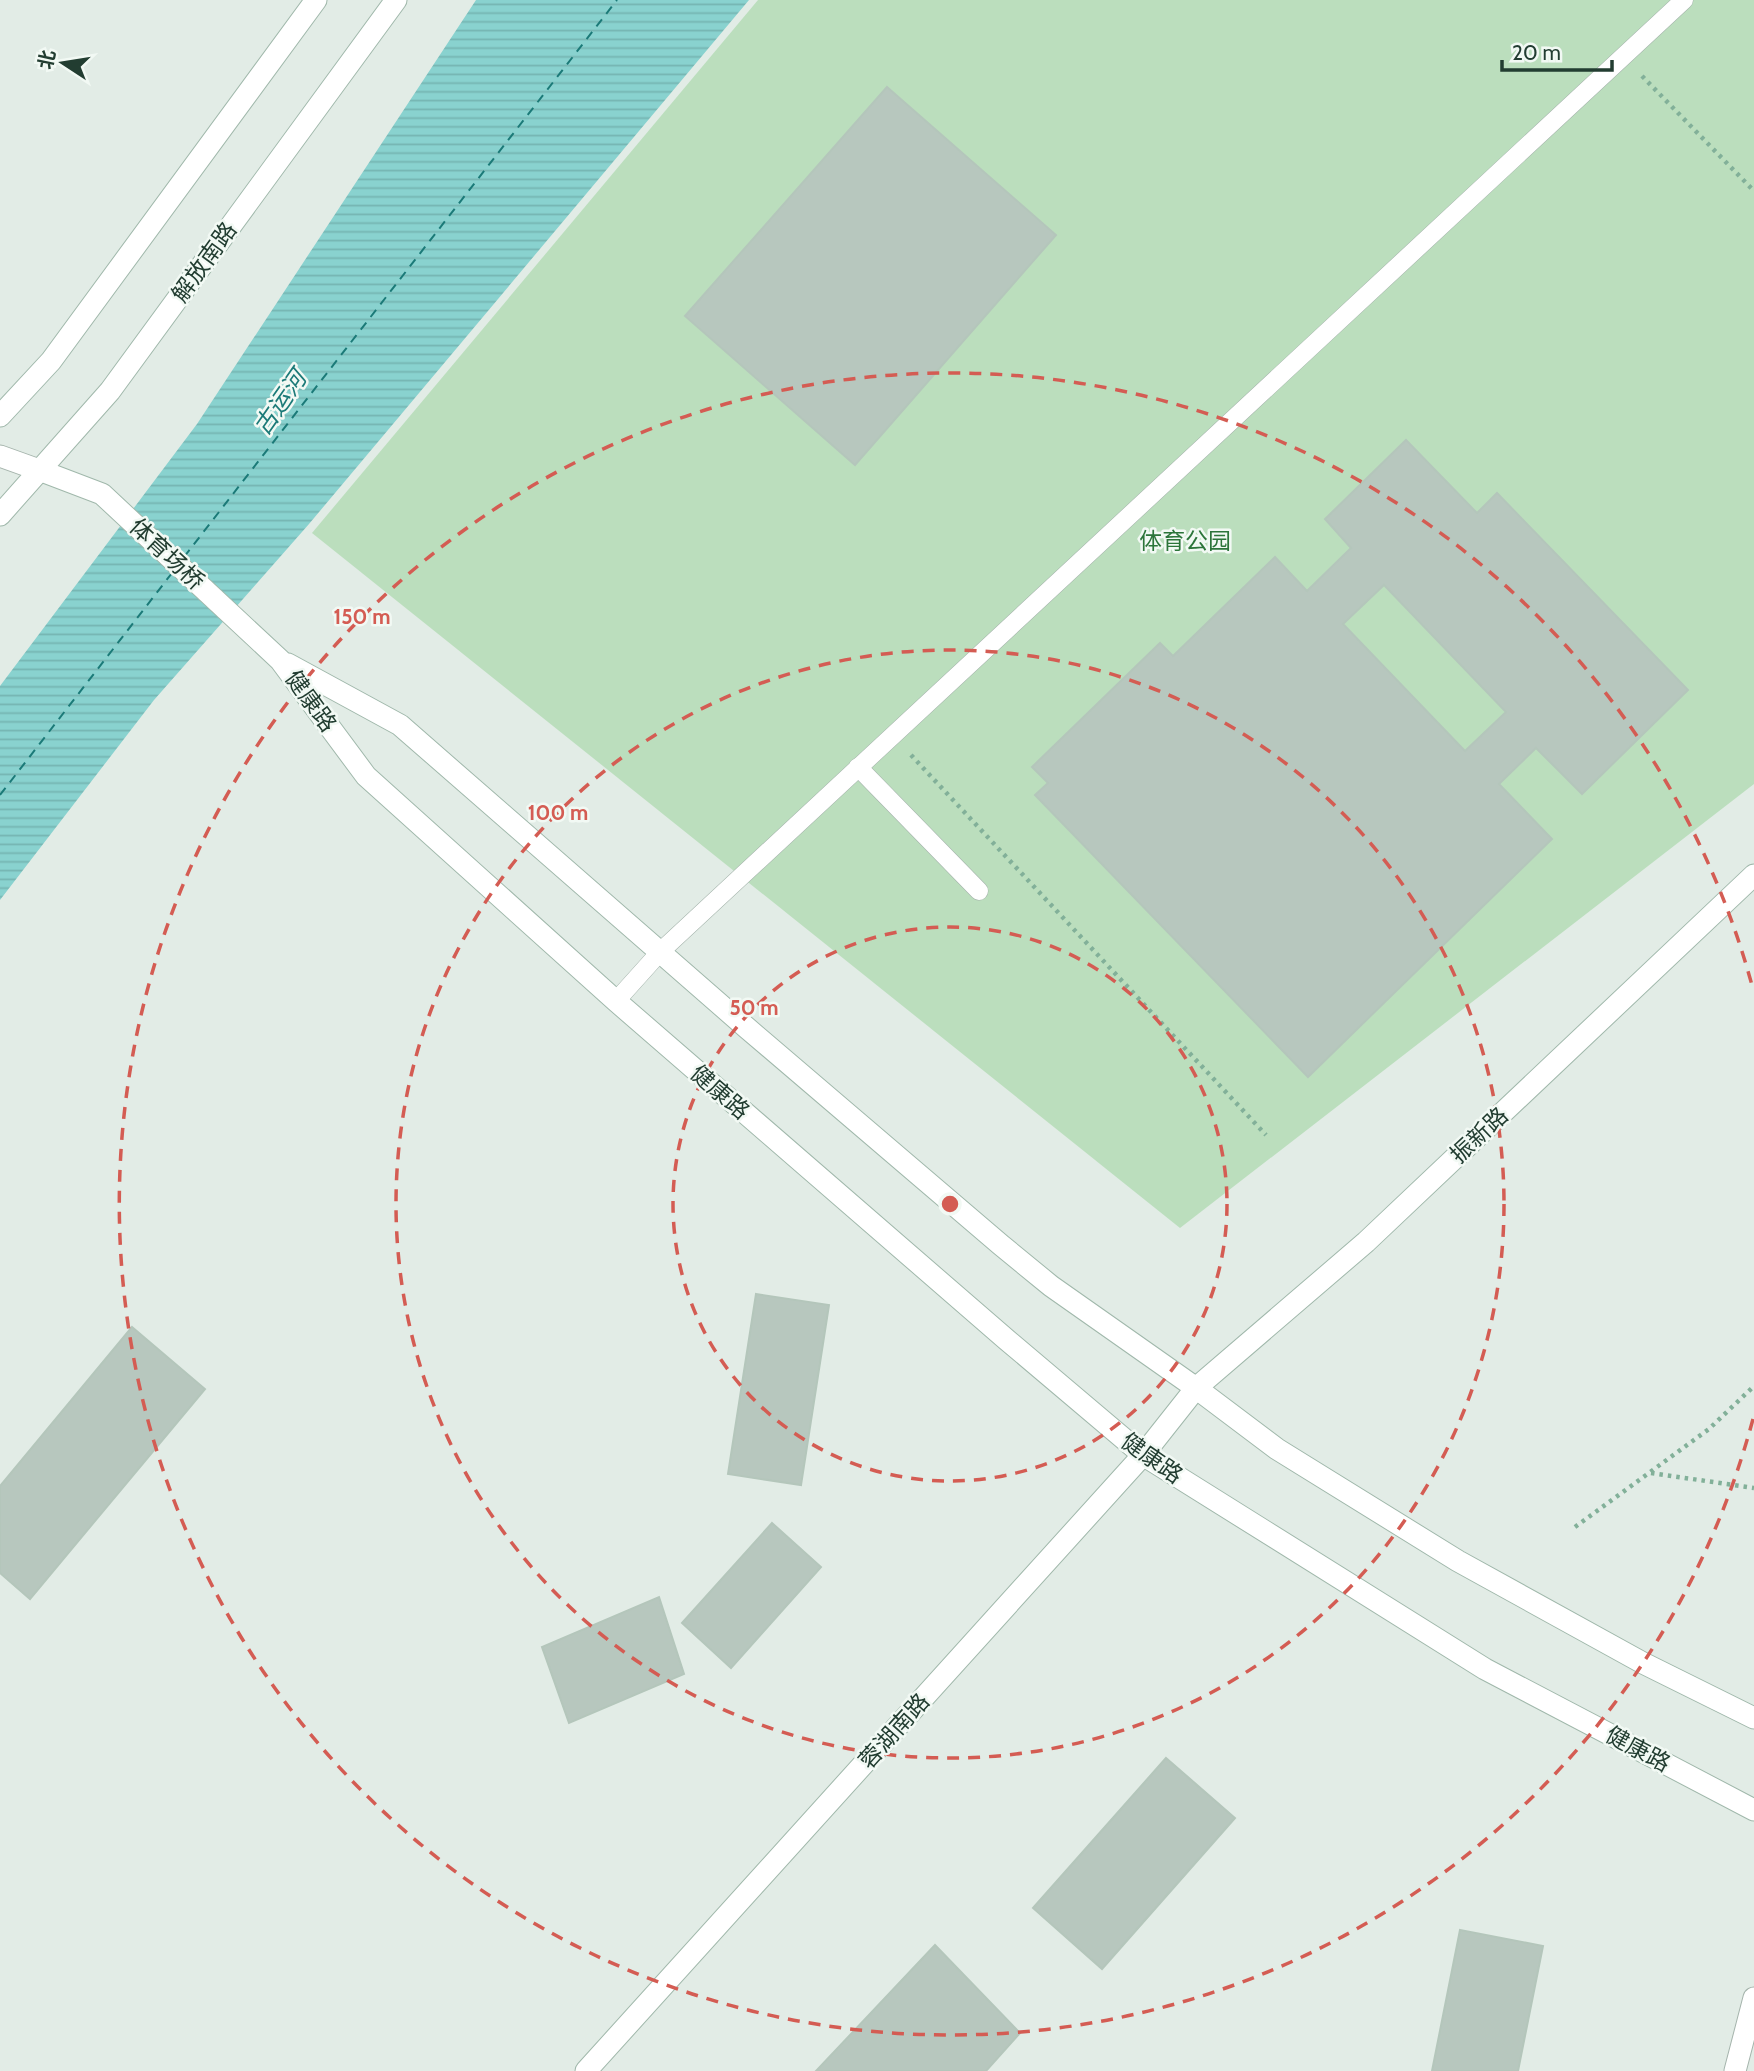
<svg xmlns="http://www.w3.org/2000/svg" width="1754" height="2071" font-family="Cabin,'Noto Sans SC',sans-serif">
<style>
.green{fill:#bbdebd}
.water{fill:url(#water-rules)}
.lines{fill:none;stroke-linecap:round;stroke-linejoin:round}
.ferry{stroke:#1b7a78;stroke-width:2;stroke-dasharray:9 7;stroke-linecap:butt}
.building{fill:#b7c7be;stroke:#b4c6bb;stroke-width:2;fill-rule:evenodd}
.service-casing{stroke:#a5b4ac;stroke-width:19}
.minor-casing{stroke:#a5b4ac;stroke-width:23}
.tertiary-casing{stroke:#a5b4ac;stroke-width:23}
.secondary-casing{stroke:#a0b8ab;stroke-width:23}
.path{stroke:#82b099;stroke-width:4.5;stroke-dasharray:3.5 5;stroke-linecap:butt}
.service{stroke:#fff;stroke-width:18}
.minor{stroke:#fff;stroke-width:21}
.tertiary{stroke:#fff;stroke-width:21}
.secondary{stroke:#fff;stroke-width:21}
.ring{fill:none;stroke:#d45c53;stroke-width:3.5;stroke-dasharray:12 9}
.labels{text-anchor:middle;stroke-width:5;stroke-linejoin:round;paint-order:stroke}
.street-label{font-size:23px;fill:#223d31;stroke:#f2f9f4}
.park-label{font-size:23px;fill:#2c753a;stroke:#f2f9f4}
.water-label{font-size:24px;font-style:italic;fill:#1b7a78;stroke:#f2f9f4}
.centre{fill:#d45c53;stroke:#f2f9f4;stroke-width:3.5}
.ring-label{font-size:21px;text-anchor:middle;font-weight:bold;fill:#d45c53;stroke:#f2f9f4;stroke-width:5;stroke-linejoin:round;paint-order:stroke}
</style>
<defs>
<pattern id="water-rules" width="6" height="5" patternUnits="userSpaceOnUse" patternTransform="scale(1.75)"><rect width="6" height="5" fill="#89d2cf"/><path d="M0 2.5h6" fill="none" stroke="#76b5b2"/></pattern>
</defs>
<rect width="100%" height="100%" fill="#e2ece6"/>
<polygon class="green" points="758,0 1754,0 1754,784 1180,1228 312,533"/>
<polygon class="water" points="476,0 749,0 309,524 154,700 0,900 0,686 197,424"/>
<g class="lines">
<g class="ferry">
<polyline points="184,557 617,0"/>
<polyline points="0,795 172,573"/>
</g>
</g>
<g class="building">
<polygon points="887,87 1056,235 855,465 685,316"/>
<path d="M1406 440 1477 513 1497 493 1688 690 1582 794 1536 748 1499 784 1552 839 1308 1077 1035 795 1048 783 1032 767 1160 643 1173 656 1275 557 1307 591 1351 548 1325 519ZM1384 585 1506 712 1465 751 1343 624Z"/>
<polygon points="756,1294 829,1305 801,1485 728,1474"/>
<polygon points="132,1327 205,1389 30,1599 0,1573 0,1486"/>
<polygon points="772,1523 821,1567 731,1668 682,1623"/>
<polygon points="659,1597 684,1674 569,1723 542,1647"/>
<polygon points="1166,1758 1235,1818 1102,1969 1033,1908"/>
<polygon points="1460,1930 1543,1946 1518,2071 1432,2071"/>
<polygon points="935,1945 1020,2033 986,2071 816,2071"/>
</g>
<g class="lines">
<g class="service-casing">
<g id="service">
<polyline points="858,767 979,891"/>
<polyline points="616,1001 660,952 1684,0"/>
</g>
</g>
<g class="minor-casing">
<polyline id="minor" points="1735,2071 1754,1998"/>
</g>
<g class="tertiary-casing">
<polyline id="tertiary" points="0,456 39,470"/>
</g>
<g class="secondary-casing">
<g id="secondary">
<polyline points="0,416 51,361 316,0"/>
<polyline points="39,470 102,494 280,660 366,776 616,1001 1007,1340 1143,1455 1485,1669 1754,1810"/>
<polyline points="0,515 110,391 396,0"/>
<polyline points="288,664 400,725 747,1028 1001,1245 1051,1286 1196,1388 1277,1449 1458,1561 1643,1663 1754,1718"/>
<polyline points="586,2071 1143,1455 1196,1388 1366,1242 1754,875"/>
</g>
</g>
<g class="path">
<polyline points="1642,76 1754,191"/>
<polyline points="911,755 1266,1135"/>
<polyline points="1651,1473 1754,1488"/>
<polyline points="1575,1527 1709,1429 1754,1386"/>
</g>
<use href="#service" class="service"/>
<use href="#minor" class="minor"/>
<use href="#tertiary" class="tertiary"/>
<use href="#secondary" class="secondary"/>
</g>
<g class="ring">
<circle cx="950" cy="1204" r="277"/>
<circle cx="950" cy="1204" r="554"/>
<path d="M1753 1419A831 831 0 1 1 1753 989"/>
</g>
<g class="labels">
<g class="street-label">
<text transform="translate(204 262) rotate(-54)" y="8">解放南路</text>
<text transform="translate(167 554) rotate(43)" y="8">体育场桥</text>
<text transform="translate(311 701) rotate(54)" y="8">健康路</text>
<text transform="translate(720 1092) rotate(41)" y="8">健康路</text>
<text transform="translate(1479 1135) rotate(-43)" y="8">振新路</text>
<text transform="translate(1152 1458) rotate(35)" y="8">健康路</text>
<text transform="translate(894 1731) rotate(-48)" y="8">蓉湖南路</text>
<text transform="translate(1638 1749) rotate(28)" y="8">健康路</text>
</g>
<g class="park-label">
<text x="1185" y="549">体育公园</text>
</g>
<g class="water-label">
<text transform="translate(280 403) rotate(-55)" y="8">古运河</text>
</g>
</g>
<circle cx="950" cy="1204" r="10" class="centre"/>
<g class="ring-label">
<text x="362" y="624">150 m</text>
<text x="558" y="820">100 m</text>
<text x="754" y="1015">50 m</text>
</g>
<g transform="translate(63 63) rotate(282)" stroke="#f2f9f4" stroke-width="5" paint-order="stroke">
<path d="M0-5L12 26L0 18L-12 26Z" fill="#223d31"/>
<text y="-10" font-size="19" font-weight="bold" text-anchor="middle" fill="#223d31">北</text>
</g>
<path d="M1502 60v10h110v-10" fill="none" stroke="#223d31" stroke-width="3.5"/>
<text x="1512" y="60" font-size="21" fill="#223d31" stroke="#f2f9f4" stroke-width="5" paint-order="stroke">20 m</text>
</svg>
